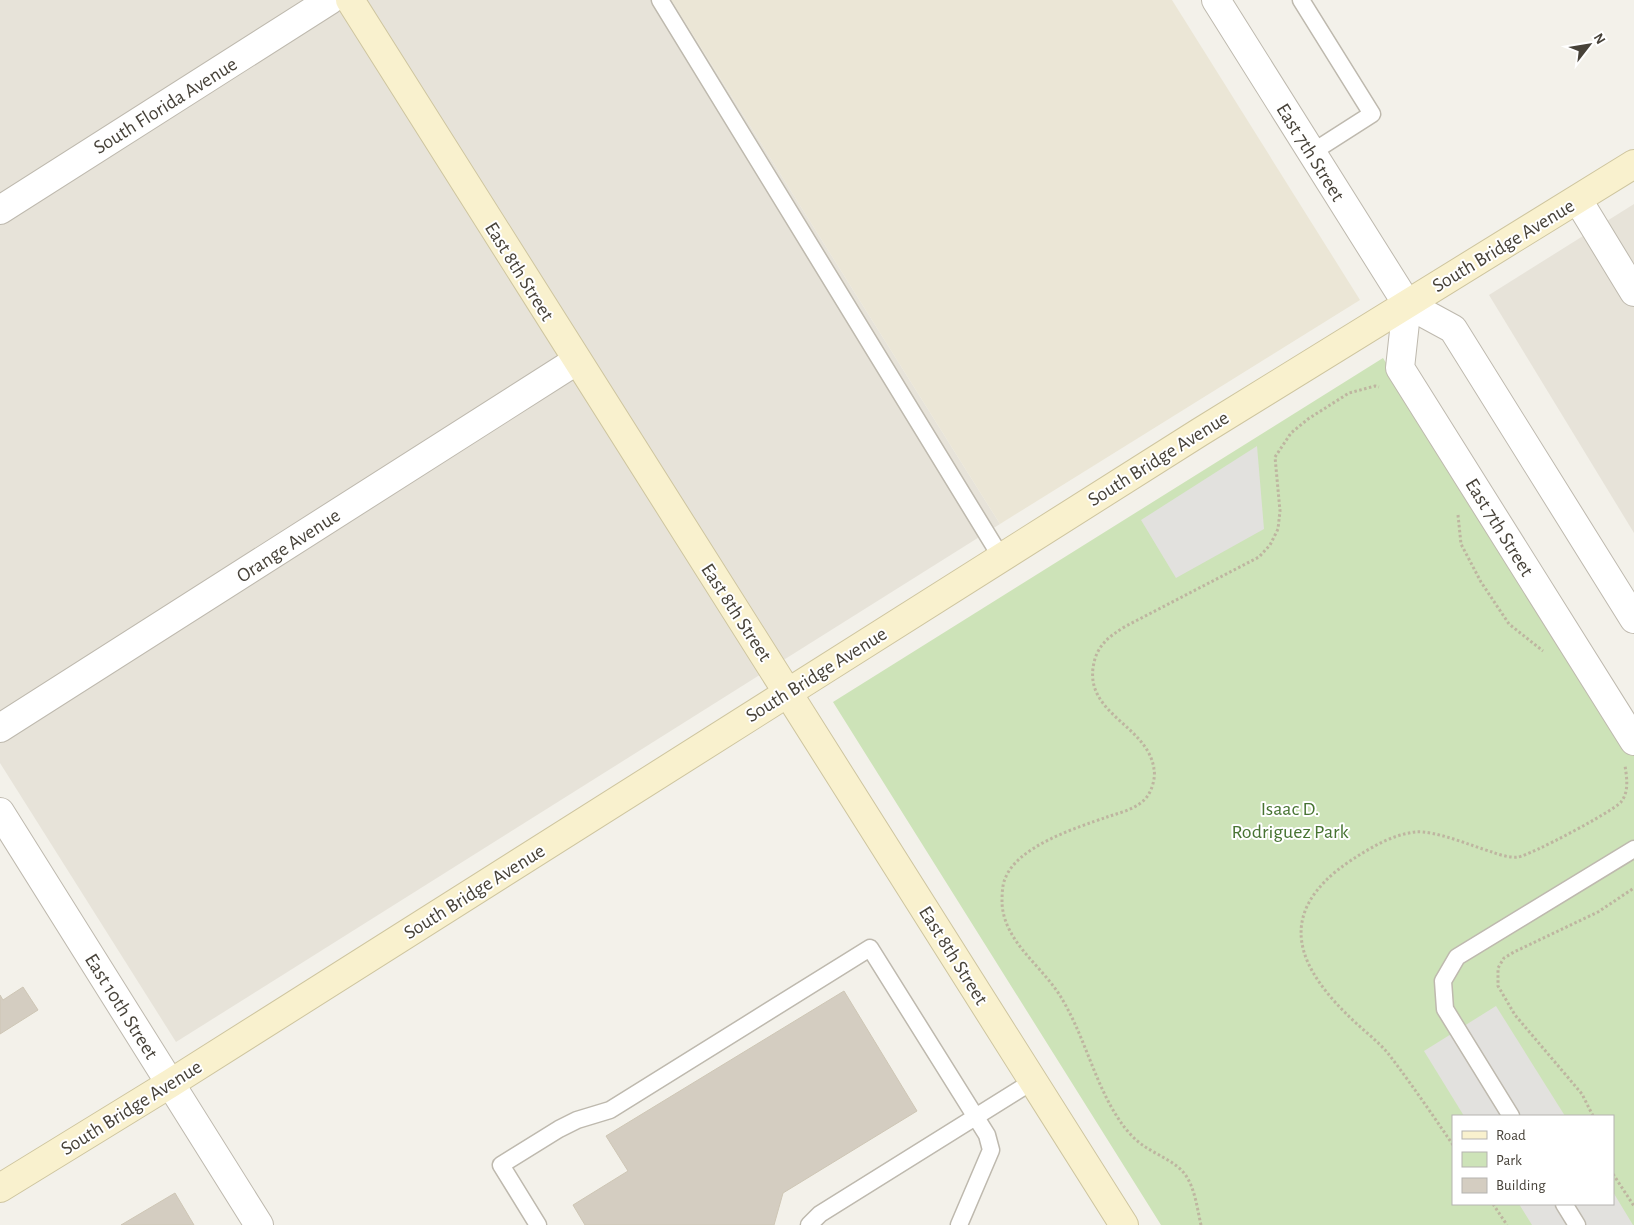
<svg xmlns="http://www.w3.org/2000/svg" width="1634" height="1225" font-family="'Alegreya Sans',sans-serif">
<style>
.residential{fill:#e7e3d9}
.education{fill:#ebe6d6}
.green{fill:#cde3b8;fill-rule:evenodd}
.parking{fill:#e2e1de}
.building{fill:#d4cdc1;stroke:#cec6b5}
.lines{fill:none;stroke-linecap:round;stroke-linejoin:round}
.lane-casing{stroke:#beb9ae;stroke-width:19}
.street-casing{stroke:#beb9ae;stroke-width:30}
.secondary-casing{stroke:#cec59f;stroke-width:30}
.path{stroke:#beb5a0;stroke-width:3;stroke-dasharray:2.5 2.5;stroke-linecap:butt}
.lane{stroke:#fff;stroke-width:16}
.street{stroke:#fff;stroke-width:28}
.secondary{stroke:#f9f1ce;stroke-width:28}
.labels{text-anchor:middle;stroke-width:4;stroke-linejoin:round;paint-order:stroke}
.street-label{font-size:20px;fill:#474239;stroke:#fff}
.park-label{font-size:20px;fill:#477332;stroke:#fff}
</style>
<rect width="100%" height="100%" fill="#f3f1ea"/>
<g class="residential">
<polygon points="0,0 671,0 1000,524 176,1042 0,763"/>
<polygon points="1634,204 1634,533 1489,295"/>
</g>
<polygon class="education" points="671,0 1172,0 1360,300 1000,524"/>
<path class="green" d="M1383 358 1634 755V1225H1161L833 702ZM1453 1116H1613V1204H1453Z"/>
<g class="parking">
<polygon points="1257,446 1264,529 1176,578 1141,520"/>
<polygon points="1496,1006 1565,1116 1464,1116 1424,1051"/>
<polygon points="1613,1192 1633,1225 1532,1225 1519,1204 1613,1204"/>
</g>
<g class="building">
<polygon points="23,987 38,1010 0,1034 0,995 3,1000"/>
<polygon points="844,991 917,1111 783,1193 774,1225 585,1225 573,1205 628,1171 606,1136"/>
<polygon points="175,1193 194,1225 121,1225"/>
</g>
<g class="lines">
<g class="lane-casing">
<g id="lane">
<polyline points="660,0 1001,557"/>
<polyline points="1301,0 1372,114 1311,153"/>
<polyline points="1511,1116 1445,1009 1443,981 1457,957 1634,849"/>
<polyline points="1564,1204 1577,1225"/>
<polyline points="538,1225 501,1165 559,1129 577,1120 610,1110 870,948 987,1135 991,1150 959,1225"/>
<polyline points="809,1225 820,1214 1033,1081"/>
</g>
</g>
<g class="street-casing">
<g id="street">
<polyline points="1216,0 1407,304 1453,329 1634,619"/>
<polyline points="1578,200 1634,292"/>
<polyline points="0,210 330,0"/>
<polyline points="1407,304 1400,368 1634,741"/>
<polyline points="0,728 576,361"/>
<polyline points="0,812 259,1225"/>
</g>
</g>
<g class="secondary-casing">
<g id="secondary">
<polyline points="350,0 1124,1225"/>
<polyline points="0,1188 171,1083 1200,432 1634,164"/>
</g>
</g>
<g class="path">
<polyline points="1458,515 1461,544 1481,582 1509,624 1543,651"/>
<polyline points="1593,1116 1582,1094 1515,1015 1498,986 1498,968 1504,958 1514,952 1598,912 1634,888"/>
<path d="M1453 1145C1432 1114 1410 1082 1387 1052 1378 1042 1367 1033 1357 1024 1297 969 1272 914 1350 861 1370 848 1391 835 1415 832 1435 830 1472 846 1492 852 1500 855 1510 858 1518 857 1529 856 1614 811 1621 802 1629 792 1627 778 1625 766"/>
<polyline points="1613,1174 1634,1206"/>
<polyline points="1493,1204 1507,1225"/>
<path d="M1201 1225C1197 1208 1195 1187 1184 1173 1174 1161 1157 1155 1144 1146 1136 1141 1128 1132 1122 1124 1095 1086 1086 1039 1062 999 1044 967 1004 943 1002 903 1002 897 1002 885 1005 879 1017 846 1076 828 1107 817 1119 813 1133 810 1143 801 1151 795 1156 778 1154 769 1148 726 1087 715 1093 668 1096 646 1108 637 1126 626L1259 557 1270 545 1278 529 1280 511 1275 457 1291 433 1308 419 1349 393 1375 386 1379 387"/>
</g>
<use href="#lane" class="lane"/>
<use href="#street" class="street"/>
<use href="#secondary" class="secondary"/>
</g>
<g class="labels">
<g class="street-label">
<text transform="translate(165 105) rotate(-32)" y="7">South Florida Avenue</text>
<text transform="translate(1311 152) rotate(58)" y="7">East 7th Street</text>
<text transform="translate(1503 245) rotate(-31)" y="7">South Bridge Avenue</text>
<text transform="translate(520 271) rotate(58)" y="7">East 8th Street</text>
<text transform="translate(1158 458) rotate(-32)" y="7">South Bridge Avenue</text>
<text transform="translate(1500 527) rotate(58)" y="7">East 7th Street</text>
<text transform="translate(288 545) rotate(-33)" y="7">Orange Avenue</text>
<text transform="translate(737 612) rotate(57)" y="7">East 8th Street</text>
<text transform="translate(816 674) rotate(-32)" y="7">South Bridge Avenue</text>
<text transform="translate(474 891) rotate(-32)" y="7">South Bridge Avenue</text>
<text transform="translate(954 955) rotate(58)" y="7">East 8th Street</text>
<text transform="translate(122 1006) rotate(58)" y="7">East 10th Street</text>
<text transform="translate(131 1107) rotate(-32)" y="7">South Bridge Avenue</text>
</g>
<g class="park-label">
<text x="1290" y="815">Isaac D.<tspan x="1290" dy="23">Rodriguez Park</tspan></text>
</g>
</g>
<rect x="1452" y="1115" width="162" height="90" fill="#ffffff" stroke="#b5b3b0"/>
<rect x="1462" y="1131" width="25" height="8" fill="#f9f1ce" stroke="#b5b3b0"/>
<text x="1496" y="1140" font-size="15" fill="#474239">Road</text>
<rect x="1462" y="1152" width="25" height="15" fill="#cde3b8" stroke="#b5b3b0"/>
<text x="1496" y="1165" font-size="15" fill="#474239">Park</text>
<rect x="1462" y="1178" width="25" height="15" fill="#d4cdc1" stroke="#b5b3b0"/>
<text x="1496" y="1190" font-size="15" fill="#474239">Building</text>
<g transform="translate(1589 45) rotate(59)" stroke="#ffffff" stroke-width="4" paint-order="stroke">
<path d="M0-4L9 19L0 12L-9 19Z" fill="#474239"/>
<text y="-8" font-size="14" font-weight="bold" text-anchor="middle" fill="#474239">N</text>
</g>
</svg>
